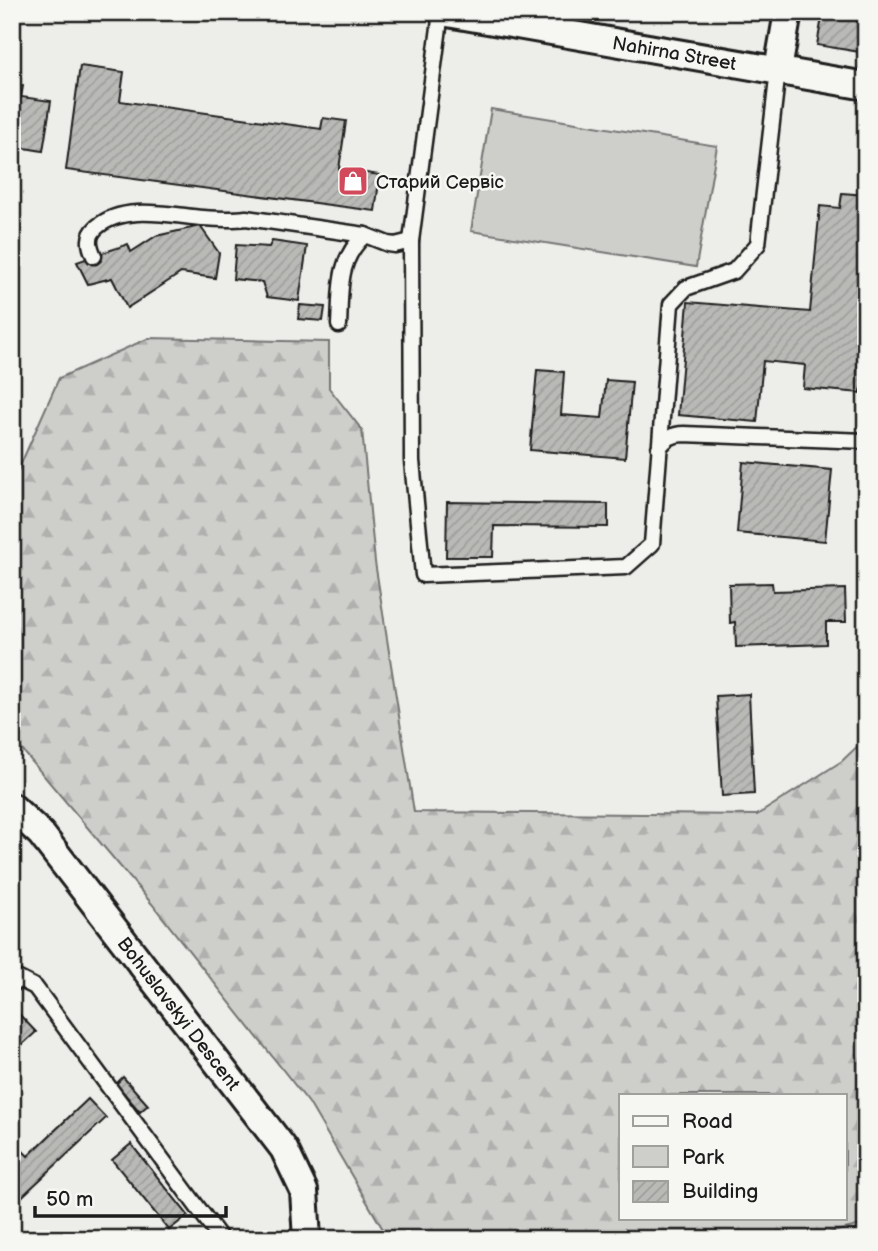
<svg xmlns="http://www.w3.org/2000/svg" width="878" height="1251" font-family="'Balsamiq Sans',sans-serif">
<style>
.forest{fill:url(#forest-firs);stroke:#757574;stroke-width:2;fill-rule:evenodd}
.park{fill:#cececb;stroke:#757574;stroke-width:2}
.building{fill:url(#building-hatch);stroke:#1c1c1c;stroke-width:2}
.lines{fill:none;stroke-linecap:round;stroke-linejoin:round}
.service-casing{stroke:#1c1c1c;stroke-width:19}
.minor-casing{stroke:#1c1c1c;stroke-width:32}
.service{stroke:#f6f6f2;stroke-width:14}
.minor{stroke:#f6f6f2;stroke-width:26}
.labels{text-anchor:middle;stroke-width:5;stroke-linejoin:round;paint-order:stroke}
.street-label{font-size:19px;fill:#1c1c1c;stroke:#f6f6f2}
.poi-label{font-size:19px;fill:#1c1c1c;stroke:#f6f6f2;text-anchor:start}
</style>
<defs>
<pattern id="forest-firs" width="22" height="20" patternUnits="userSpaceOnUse" patternTransform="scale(1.75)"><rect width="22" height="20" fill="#cececb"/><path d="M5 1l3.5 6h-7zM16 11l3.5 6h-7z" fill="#b0b0ae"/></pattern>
<pattern id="building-hatch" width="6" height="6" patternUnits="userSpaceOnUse" patternTransform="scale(1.75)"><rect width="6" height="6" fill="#b9b9b6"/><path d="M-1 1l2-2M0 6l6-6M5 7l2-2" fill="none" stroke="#9e9e9c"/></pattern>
</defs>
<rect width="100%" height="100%" fill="#edede9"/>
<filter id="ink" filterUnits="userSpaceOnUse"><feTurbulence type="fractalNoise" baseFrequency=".0143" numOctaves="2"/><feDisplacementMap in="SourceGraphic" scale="14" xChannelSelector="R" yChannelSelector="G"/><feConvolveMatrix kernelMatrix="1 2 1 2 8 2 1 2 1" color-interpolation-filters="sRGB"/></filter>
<g filter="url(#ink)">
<path class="forest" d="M149 338 329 342V388L362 430 375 562 414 812 757 815 842 761 866 738V1224L803 1239H386L384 1231 309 1103 152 904 12 738V484L59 378ZM621 1095H845V1218H621Z"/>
<polygon class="park" points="491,109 717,146 696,267 471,231"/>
<g class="building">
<polygon points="823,12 866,12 866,53 817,45"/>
<polygon points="80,66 124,72 120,101 321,129 323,118 346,121 339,169 380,175 375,211 66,170"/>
<polygon points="12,84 23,86 21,97 51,101 43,151 12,146"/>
<polygon points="842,193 866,195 866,335 861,393 803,388 805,365 763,361 757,422 678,415 688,302 810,312 820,206 840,208"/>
<polygon points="200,226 219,253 215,278 181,273 127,308 112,278 88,284 77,262 128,244 131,252 156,236"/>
<polygon points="272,241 307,246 299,301 267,297 262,282 233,279 236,245 269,247"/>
<polygon points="300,305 325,307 323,321 298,319"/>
<polygon points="537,370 564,372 561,415 602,418 606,380 632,382 625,458 530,450"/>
<polygon points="743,462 832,470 825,541 737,533"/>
<polygon points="447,502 608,504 608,527 494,526 493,557 446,557"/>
<polygon points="772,583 773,591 845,589 846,622 826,622 826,644 736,647 735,622 730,623 729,584"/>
<polygon points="749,694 754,794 722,796 716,696"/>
<polygon points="18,1013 36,1032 12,1054 12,1019"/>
<polygon points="123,1077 148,1105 140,1112 116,1084"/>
<polygon points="88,1099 106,1118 12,1206 12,1140 28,1156"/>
<polygon points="131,1144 188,1215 169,1230 112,1160"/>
</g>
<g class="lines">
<g class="service-casing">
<g id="service">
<polyline points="441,12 411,241 412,461 423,575 626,567 652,544 671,304 686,288 734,271 758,244 778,70"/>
<path d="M94 256C89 245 87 236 97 227 123 204 169 215 202 218 217 219 231 220 246 218L365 235 388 244 395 245 411 241"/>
<path d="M339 325C341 290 337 260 365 235"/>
<path d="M659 448C666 439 672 434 684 434L866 441"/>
<polyline points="12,985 19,979 35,987 221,1239"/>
</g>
</g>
<g class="minor-casing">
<g id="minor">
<path id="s1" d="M442 12 866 86"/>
<polyline points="778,70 788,12"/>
<path id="s2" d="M12 807 41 834 284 1149 304 1191 307 1239"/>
</g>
</g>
<use href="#service" class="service"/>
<use href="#minor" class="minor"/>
</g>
</g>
<defs>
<g id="shop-square" transform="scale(1.575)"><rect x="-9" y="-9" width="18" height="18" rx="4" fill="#d1495b" stroke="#f6f6f2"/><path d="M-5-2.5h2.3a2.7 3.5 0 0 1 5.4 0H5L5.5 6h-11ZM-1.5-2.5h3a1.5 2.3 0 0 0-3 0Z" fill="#fff"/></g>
</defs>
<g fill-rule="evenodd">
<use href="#shop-square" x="353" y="181"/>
</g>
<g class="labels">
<g class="street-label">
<text dy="7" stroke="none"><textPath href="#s1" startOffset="236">Nahirna Street</textPath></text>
<text dy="7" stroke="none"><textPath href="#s2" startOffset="266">Bohuslavskyi Descent</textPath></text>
</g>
<g class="poi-label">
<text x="376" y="188">Старий Сервіс</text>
</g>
</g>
<rect width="878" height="1251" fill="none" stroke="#f6f6f2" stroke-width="42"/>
<rect x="21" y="21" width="836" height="1209" fill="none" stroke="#1c1c1c" stroke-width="2.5" filter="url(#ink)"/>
<rect x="619" y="1094" width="228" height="126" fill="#f6f6f2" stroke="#9f9f9c" stroke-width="2"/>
<rect x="633" y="1116" width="35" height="10" fill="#f6f6f2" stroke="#9f9f9c" stroke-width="2"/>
<text x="682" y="1128" font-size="21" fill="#1c1c1c">Road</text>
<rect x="633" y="1146" width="35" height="21" fill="#cececb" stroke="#9f9f9c" stroke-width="2"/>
<text x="682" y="1164" font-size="21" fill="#1c1c1c">Park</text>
<rect x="633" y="1181" width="35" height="21" fill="url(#building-hatch)" stroke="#9f9f9c" stroke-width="2"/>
<text x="682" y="1198" font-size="21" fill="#1c1c1c">Building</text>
<path d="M35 1206v10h191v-10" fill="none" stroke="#1c1c1c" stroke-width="3.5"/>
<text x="46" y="1206" font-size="21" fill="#1c1c1c" stroke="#f6f6f2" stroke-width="5" paint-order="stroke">50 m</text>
</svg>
